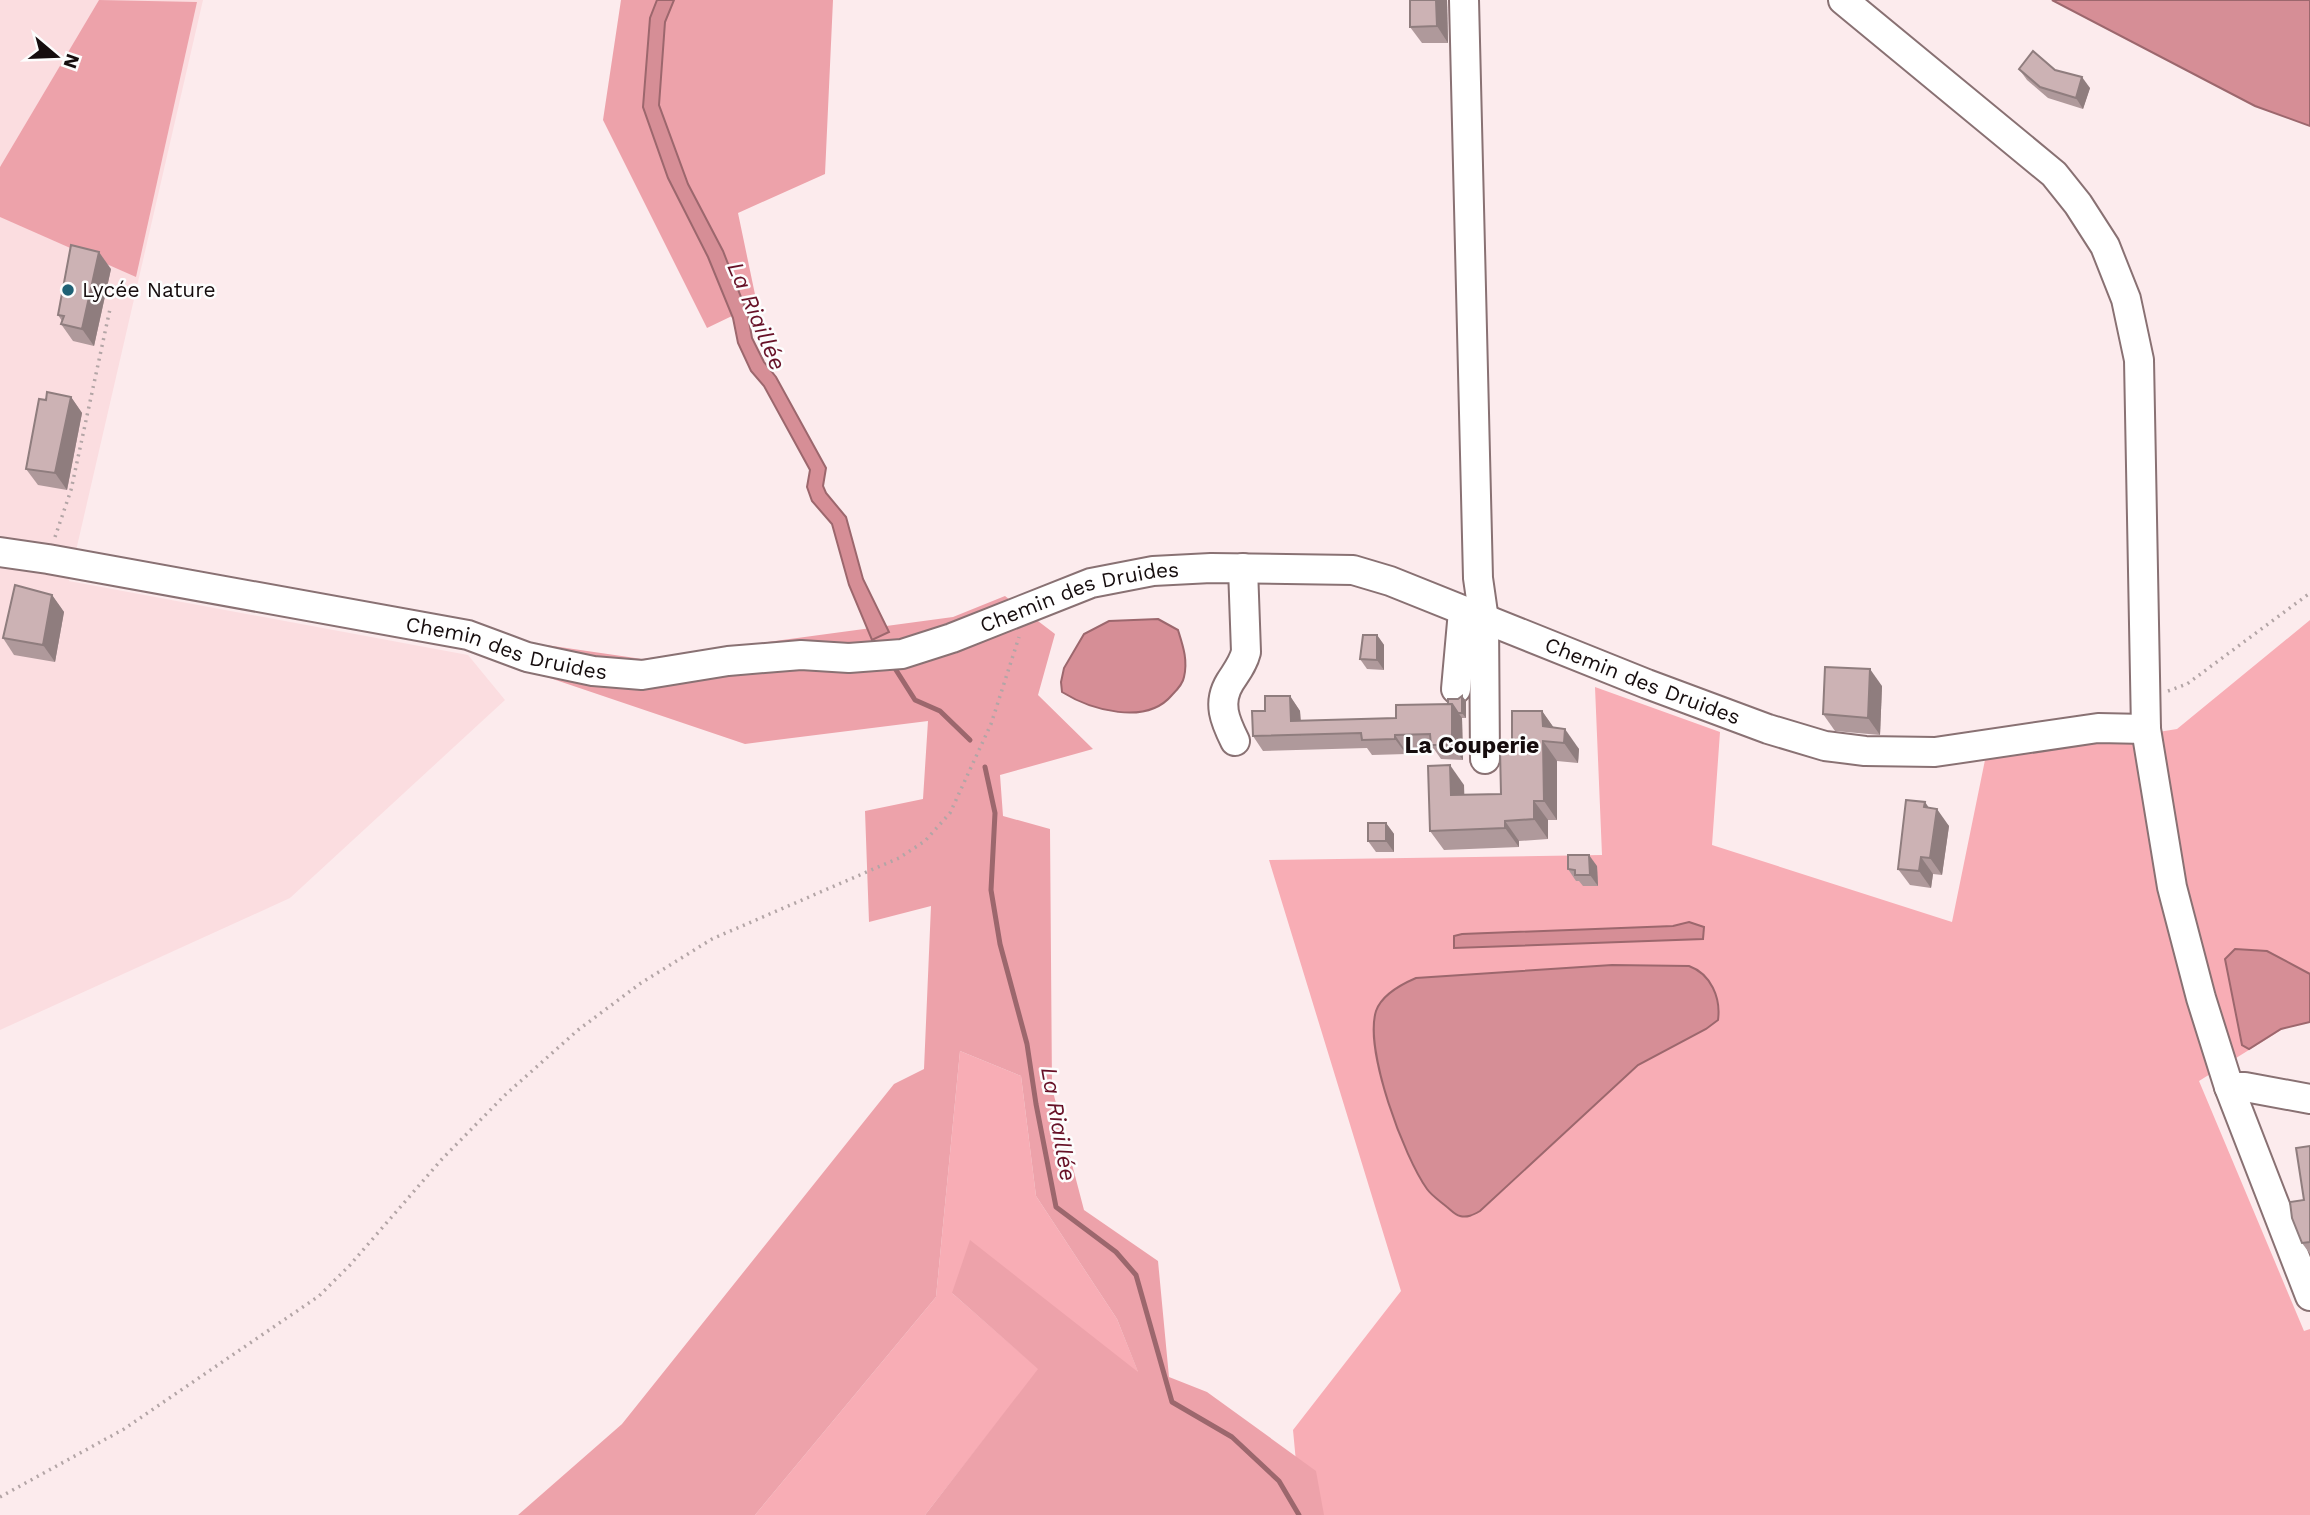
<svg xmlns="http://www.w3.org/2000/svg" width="2310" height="1515" font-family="'Work Sans',sans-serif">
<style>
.built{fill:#fbdde0}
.green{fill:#f8adb5}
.forest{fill:#eda2aa}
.water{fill:#d68e96;stroke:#9c676d;stroke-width:2}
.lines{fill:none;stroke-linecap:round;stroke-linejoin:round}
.stream{stroke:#9c676d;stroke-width:5}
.minor-casing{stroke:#897173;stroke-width:32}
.path{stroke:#b3a5a6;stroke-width:3.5;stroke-dasharray:2 5;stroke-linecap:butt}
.minor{stroke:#fff;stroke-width:28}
.wall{fill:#af999b}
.shaded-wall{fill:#8f7d7e}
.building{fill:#ccb2b4;stroke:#8f7d7e;stroke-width:2}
.poi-dot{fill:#1f6175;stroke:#fdfdfd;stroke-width:2.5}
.labels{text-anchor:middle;stroke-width:5;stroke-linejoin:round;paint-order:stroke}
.poi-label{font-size:21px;fill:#160d0e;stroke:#fdfdfd;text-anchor:start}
.street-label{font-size:21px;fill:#160d0e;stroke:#fdfdfd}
.water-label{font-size:23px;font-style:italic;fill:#671127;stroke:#fdfdfd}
.neighbourhood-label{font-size:23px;font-weight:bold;fill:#160d0e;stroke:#fdfdfd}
</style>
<rect width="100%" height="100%" fill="#fcebed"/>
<polygon class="built" points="0,0 203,0 69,581 468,655 505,700 290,898 0,1030"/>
<g class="green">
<polygon points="2310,620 2310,1012 2199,1081 2304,1331 2310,1329 2310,1515 1301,1515 1293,1430 1401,1291 1269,860 1602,855 1595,687 1720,732 1712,845 1952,922 1985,760 2177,729"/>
<polygon points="960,1051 1021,1076 1036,1196 1117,1319 1139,1374 952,1293 1039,1369 925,1515 755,1515 936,1297"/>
</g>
<g class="forest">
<polygon points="99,0 197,2 136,277 0,217 0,167"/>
<polygon points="621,0 833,0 825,174 738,213 757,304 707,328 603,120"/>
<polygon points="1005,596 1055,634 1038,695 1093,749 1000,775 1003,816 1050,829 1052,1088 1084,1210 1158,1261 1169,1377 1207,1392 1316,1471 1324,1515 925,1515 1038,1369 952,1293 970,1240 1138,1372 1117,1319 1036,1196 1021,1076 960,1051 936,1297 755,1515 518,1515 622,1424 894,1084 924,1069 931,906 869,922 865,811 923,799 928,721 745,744 535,673 546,645 642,659 953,617"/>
</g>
<g class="water">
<polygon points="657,0 674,0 665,22 659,105 688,184 723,251 748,315 752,338 764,362 776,377 826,468 823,486 826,493 846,517 863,579 889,632 872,640 849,585 832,524 812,501 807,487 810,470 764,386 751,371 738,343 733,318 708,257 668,178 643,107 650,18"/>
<polygon points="2052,0 2310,0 2310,126 2255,106"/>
<path d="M1158 619 1178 630C1183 646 1188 660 1184 677 1183 684 1177 690 1172 695 1146 726 1091 710 1062 692L1061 682 1064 668 1084 634 1109 621Z"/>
<polygon points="1689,922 1704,927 1703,939 1454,948 1454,936 1462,934 1673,926"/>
<polygon points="2235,949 2267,951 2310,974 2310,1022 2281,1029 2249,1049 2242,1045 2225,959"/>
<path d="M1612 965 1689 966C1711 974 1721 998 1718 1020L1706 1029 1638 1065 1480 1211C1473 1215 1467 1218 1460 1216 1455 1215 1451 1210 1447 1207 1440 1201 1432 1196 1427 1189 1404 1157 1364 1050 1376 1011 1382 994 1402 984 1416 978Z"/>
</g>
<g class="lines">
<g class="stream">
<polyline points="896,670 915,700 940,711 970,740"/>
<polyline points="985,767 995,813 991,890 1000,944 1027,1044 1036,1104 1056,1207 1116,1252 1136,1275 1172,1402 1232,1437 1279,1481 1299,1515"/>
</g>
<g class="minor-casing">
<g id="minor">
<polyline points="1464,0 1478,578 1484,620 1485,759"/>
<polyline points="1843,0 2054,174 2078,204 2105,246 2126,299 2139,360 2146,729 2172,887 2201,998 2229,1087 2310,1296"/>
<path id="s1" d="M0 552 48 559 468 635 527 657 593 671 642 675 728 661 801 655 849 658 902 654 952 638 1091 583 1153 571 1211 568 1353 570 1390 581 1647 684 1768 729 1825 746 1865 751 1935 752 2098 728 2146 729"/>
<polyline points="1456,689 1463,611"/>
<path d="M1235 741C1225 721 1217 703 1230 682 1237 671 1243 664 1246 652L1243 568"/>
<polyline points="2229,1087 2245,1087 2310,1099"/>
</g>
</g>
<g class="path">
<polyline points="55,537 71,490 110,309"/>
<polyline points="2168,691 2187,684 2310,593"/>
<polyline points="0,1497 124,1429 319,1296 350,1265 442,1159 505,1095 578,1030 641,983 712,939 899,858 925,841 950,813 991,724 1019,637"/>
</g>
<use href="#minor" class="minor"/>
</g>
<g class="wall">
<polygon points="1447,0 1448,43 1422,43 1410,27"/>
<polygon points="2019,69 2055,70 2090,88 2083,109 2048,98 2027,80"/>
<polygon points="111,269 94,346 73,341 61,324 62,321 58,315"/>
<polygon points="71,397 82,413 67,490 38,485 26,469 46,400"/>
<polygon points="52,595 64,612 55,662 14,655 3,638"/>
<polygon points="1377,635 1384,645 1384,670 1367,669 1360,659"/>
<polygon points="1882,686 1880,735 1835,731 1823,714"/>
<polygon points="1290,696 1300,711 1301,721 1396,718 1448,704 1462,696 1466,701 1466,718 1462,718 1463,760 1441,759 1434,749 1405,750 1406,754 1372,755 1367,748 1263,751 1253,736 1265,711"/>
<polygon points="1542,711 1554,728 1579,749 1578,763 1557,761 1557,820 1548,820 1548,839 1519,841 1519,847 1444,850 1430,831 1464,785 1464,795 1501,794 1512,749"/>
<polygon points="1929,808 1949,826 1942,875 1933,874 1931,888 1910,885 1898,869"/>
<polygon points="1386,823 1394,834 1394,852 1376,852 1368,841"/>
<polygon points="1597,866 1598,886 1583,886 1579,881 1576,881 1568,869"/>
<polygon points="2310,1146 2310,1254 2302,1243"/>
</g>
<g class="shaded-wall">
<polygon points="1436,0 1447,0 1448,43 1437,26"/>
<polygon points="2082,77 2090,88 2083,109 2076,98"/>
<polygon points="99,252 111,269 94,346 82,329"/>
<polygon points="71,397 82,413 67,490 55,473"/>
<polygon points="52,595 64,612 55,662 43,645"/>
<polygon points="1377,635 1384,645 1384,670 1377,660"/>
<polygon points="1870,669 1882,686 1880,735 1868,718"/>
<polygon points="1290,696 1300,711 1301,736 1291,721"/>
<polygon points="1462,696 1466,701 1466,718 1462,713"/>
<polygon points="1452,704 1462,718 1463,760 1452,745"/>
<polygon points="1542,711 1556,731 1543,726"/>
<polygon points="1565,729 1579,749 1578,763 1564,743"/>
<polygon points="1395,735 1405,750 1406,754 1395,739"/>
<polygon points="1543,741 1557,761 1557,820 1544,801"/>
<polygon points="1450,765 1464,785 1465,815 1451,795"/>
<polygon points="1534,801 1548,820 1548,839 1534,819"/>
<polygon points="1925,802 1936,818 1937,809 1949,826 1942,875 1930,858 1924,807"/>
<polygon points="1505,821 1519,841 1519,847 1505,828"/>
<polygon points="1386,823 1394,834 1394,852 1386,841"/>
<polygon points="1589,855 1597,866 1598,886 1590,875"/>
<polygon points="1921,857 1933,874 1931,888 1919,871"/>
</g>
<g class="building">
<polygon points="1410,0 1436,0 1437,26 1410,27"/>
<polygon points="2033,51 2055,70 2082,77 2076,98 2040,87 2019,69"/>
<polygon points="71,245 99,252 82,329 61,324 64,316 58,315"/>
<polygon points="47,392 71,397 55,473 26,469 39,399 46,400"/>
<polygon points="15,585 52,595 43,645 3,638"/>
<polygon points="1363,635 1377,635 1377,660 1360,659"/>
<polygon points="1825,667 1870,669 1868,718 1823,714"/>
<polygon points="1265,696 1290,696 1291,721 1396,718 1396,705 1452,704 1452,745 1431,745 1430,734 1395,735 1395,739 1362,740 1361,733 1253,736 1252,711 1265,711"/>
<polygon points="1462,696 1462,713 1458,713 1452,704 1448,704 1448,699 1458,699"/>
<polygon points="1512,711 1542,711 1543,726 1565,729 1564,743 1543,741 1544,801 1534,801 1534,819 1505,821 1505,828 1430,831 1428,766 1450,765 1451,795 1501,794 1500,750 1512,749"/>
<polygon points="1906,800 1925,802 1924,807 1937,809 1930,858 1921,857 1919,871 1898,869"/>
<rect x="1368" y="823" width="18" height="18"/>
<polygon points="1568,855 1589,855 1590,875 1575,875 1575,870 1568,869"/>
<polygon points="2310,1146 2310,1242 2302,1243 2292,1218 2290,1202 2304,1200 2296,1148"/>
</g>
<circle class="poi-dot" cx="68" cy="290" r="7"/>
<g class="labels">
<g class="poi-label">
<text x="82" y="297">Lycée Nature</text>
</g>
<g class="street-label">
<text dy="7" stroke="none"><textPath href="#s1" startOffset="1104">Chemin des Druides</textPath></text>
<text dy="7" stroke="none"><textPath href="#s1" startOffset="516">Chemin des Druides</textPath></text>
<text dy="7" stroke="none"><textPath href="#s1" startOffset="1692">Chemin des Druides</textPath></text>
</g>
<g class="water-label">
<text transform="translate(757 316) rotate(67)" y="8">La Riaillée</text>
<text transform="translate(1059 1124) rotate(80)" y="8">La Riaillée</text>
</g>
<g class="neighbourhood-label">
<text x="1472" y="753">La Couperie</text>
</g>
</g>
<g transform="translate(56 56) rotate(109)" stroke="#fdfdfd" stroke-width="5" paint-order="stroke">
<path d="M0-5L12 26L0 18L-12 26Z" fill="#160d0e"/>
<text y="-10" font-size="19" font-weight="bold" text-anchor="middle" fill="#160d0e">N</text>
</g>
</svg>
